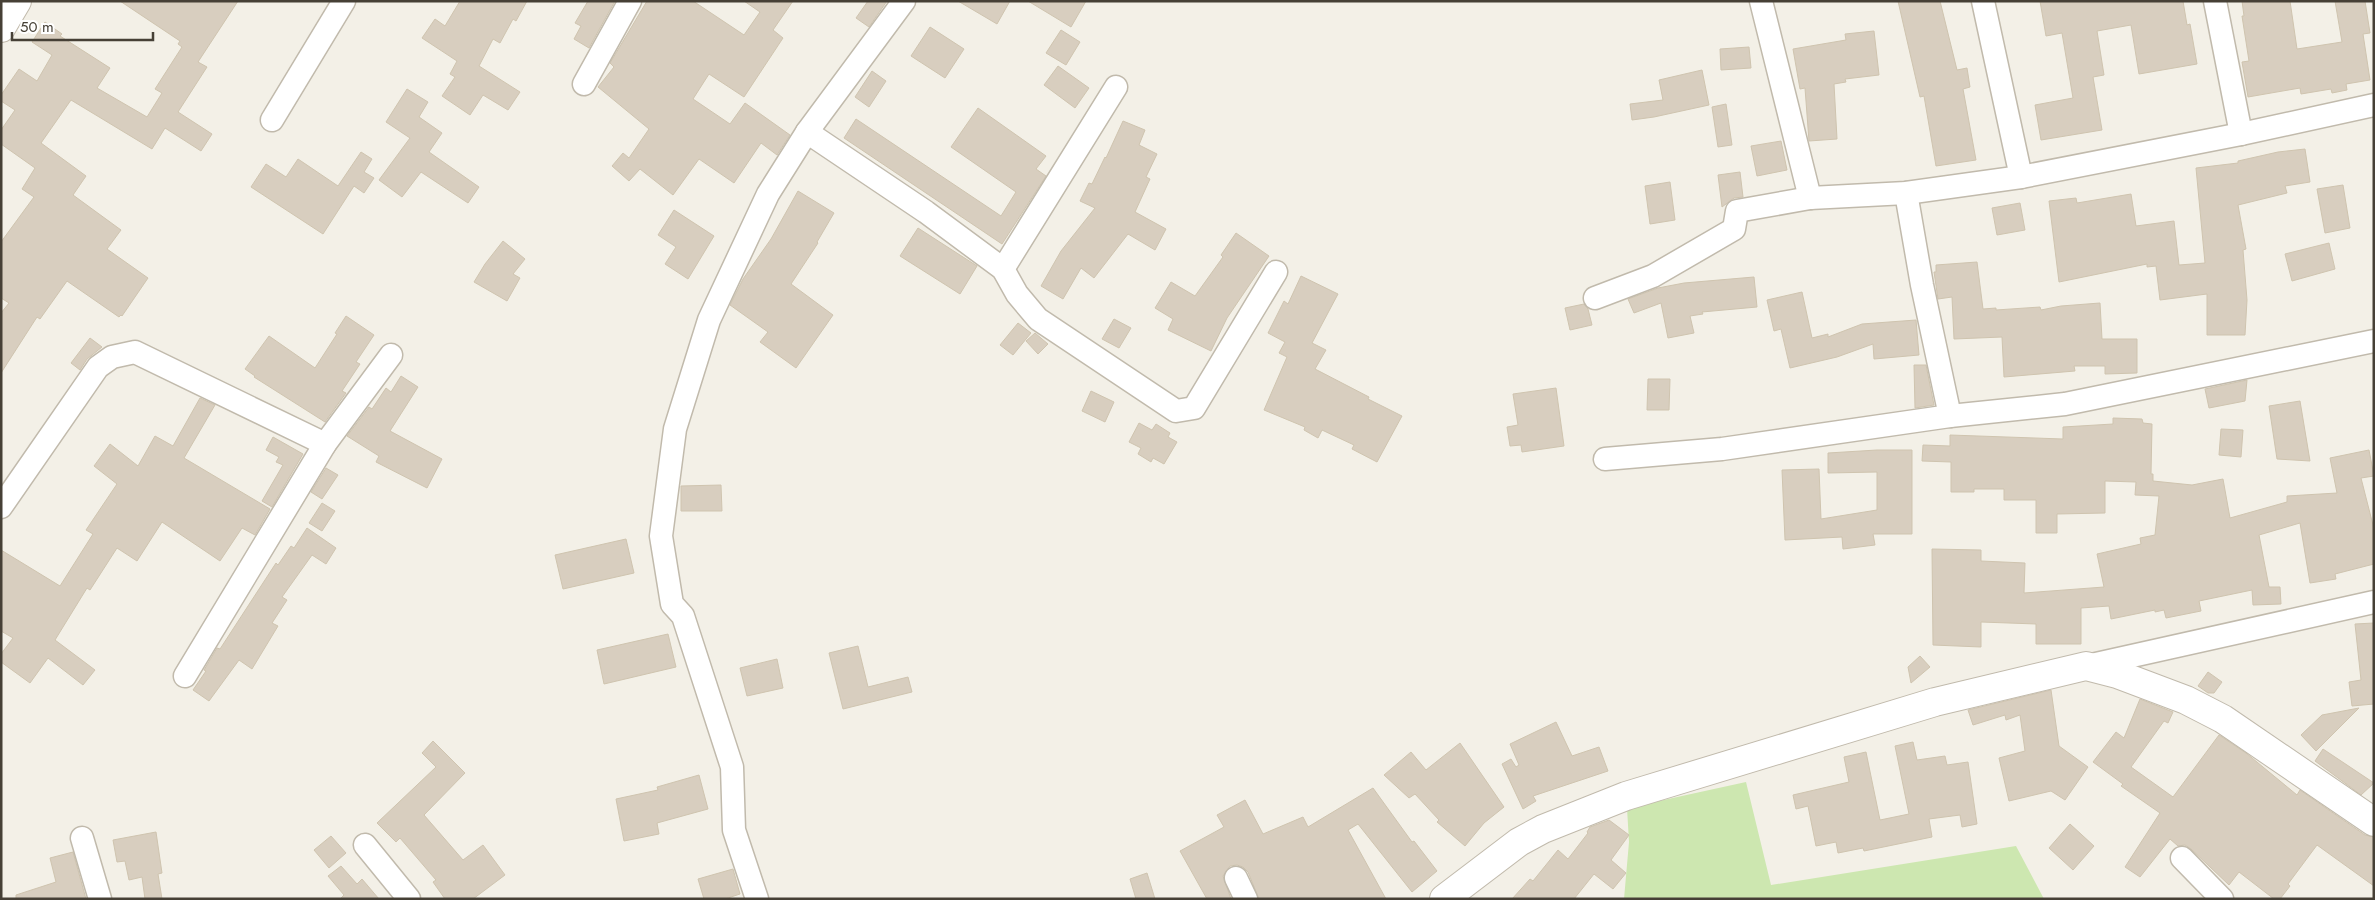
<svg xmlns="http://www.w3.org/2000/svg" width="2375" height="900" font-family="Jost,sans-serif">
<style>
.green{fill:#cde7b0}
.building{fill:#d8cebf;stroke:#cfc4af}
.lines{fill:none;stroke-linecap:round;stroke-linejoin:round}
.minor-casing{stroke:#c1baac;stroke-width:25}
.tertiary-casing{stroke:#c1baac;stroke-width:30}
.minor{stroke:#fff;stroke-width:22}
.tertiary{stroke:#fff;stroke-width:28}
</style>
<rect width="100%" height="100%" fill="#f3f0e7"/>
<polygon class="green" points="1746,782 1771,885 2016,846 2044,899 1624,899 1629,842 1627,808"/>
<g class="building">
<polygon points="120,1 238,1 198,62 207,67 178,112 212,134 201,151 165,128 152,149 71,100 41,143 86,176 73,195 121,230 107,249 148,278 122,316 121,315 119,317 67,281 40,319 37,317 1,373 1,313 9,303 1,298 1,242 34,197 22,189 35,168 1,144 1,130 15,110 1,101 1,95 19,69 37,81 52,55 32,42 45,22 62,34 60,36 110,68 97,88 147,117 162,93 155,89 182,47 178,44 180,41"/>
<polygon points="460,1 527,1 516,21 513,19 500,43 493,39 479,66 520,92 508,110 483,95 470,115 442,96 455,77 450,74 457,61 422,38 435,19 445,26"/>
<polygon points="588,1 615,1 589,48 574,39 581,26 575,23"/>
<polygon points="647,1 693,1 744,35 760,12 744,1 793,1 773,30 783,38 744,97 709,74 693,99 730,124 745,103 790,135 777,155 761,143 734,183 699,159 673,195 640,169 629,181 612,166 623,153 629,158 649,129 598,87 614,67 610,63"/>
<polygon points="868,1 887,1 869,27 856,18"/>
<polygon points="958,1 1010,1 997,24"/>
<polygon points="1028,1 1086,1 1071,27"/>
<polygon points="1898,1 1940,1 1957,70 1967,68 1970,87 1963,89 1976,160 1936,166 1924,96 1920,97"/>
<polygon points="2040,1 2183,1 2187,25 2190,24 2197,64 2139,74 2131,25 2097,31 2104,75 2093,77 2102,130 2041,140 2035,105 2073,98 2062,33 2046,36"/>
<polygon points="2242,1 2290,1 2297,49 2342,42 2335,1 2365,1 2370,33 2363,34 2370,80 2346,84 2347,90 2332,93 2331,89 2301,94 2300,88 2248,97 2242,62 2249,61 2242,16 2244,16"/>
<polygon points="930,27 964,49 945,78 911,56"/>
<polygon points="1061,30 1080,42 1066,65 1046,53"/>
<polygon points="1874,31 1879,75 1845,79 1846,82 1834,84 1837,139 1809,141 1805,88 1800,89 1793,49 1846,40 1845,34"/>
<polygon points="1749,47 1751,68 1721,70 1720,49"/>
<polygon points="1058,66 1089,88 1075,108 1044,85"/>
<polygon points="1702,70 1709,105 1654,117 1632,120 1630,104 1663,100 1659,80"/>
<polygon points="872,71 886,81 869,107 855,97"/>
<polygon points="407,89 428,102 419,117 442,133 429,152 479,187 468,203 421,172 402,197 379,180 410,138 386,122"/>
<polygon points="1726,104 1732,145 1718,147 1712,107"/>
<polygon points="978,108 1046,156 1036,169 1046,176 1002,244 844,138 856,119 1001,216 1016,192 951,147"/>
<polygon points="1123,121 1145,130 1139,145 1157,154 1146,177 1150,179 1135,212 1166,229 1155,250 1128,234 1094,278 1081,268 1063,299 1041,286 1061,251 1095,208 1080,201 1089,183 1092,184 1105,157 1106,158"/>
<polygon points="1781,141 1787,170 1757,176 1751,146"/>
<polygon points="2305,149 2310,182 2285,186 2287,193 2238,205 2246,249 2243,250 2247,300 2245,335 2207,335 2207,294 2160,300 2156,266 2147,267 2147,264 2059,282 2049,201 2076,198 2077,203 2131,194 2136,226 2174,221 2179,265 2205,263 2196,168 2238,163 2238,161 2278,152"/>
<polygon points="361,152 372,159 364,172 374,178 364,193 354,186 323,234 251,187 266,164 286,177 298,159 338,186"/>
<polygon points="1740,172 1743,197 1734,198 1722,207 1718,175"/>
<polygon points="1670,182 1675,220 1650,224 1645,186"/>
<polygon points="2343,185 2350,228 2325,233 2317,189"/>
<polygon points="798,191 834,213 817,242 818,243 791,284 833,315 796,368 760,342 768,332 730,305 743,279 771,239"/>
<polygon points="2020,203 2025,230 1997,235 1992,208"/>
<polygon points="674,210 714,236 688,279 665,264 676,247 658,235"/>
<polygon points="918,228 977,266 960,294 900,256"/>
<polygon points="1236,233 1269,256 1227,318 1211,351 1168,330 1173,319 1155,308 1171,282 1195,296 1223,257 1221,255"/>
<polygon points="503,241 525,259 513,274 520,278 507,301 474,282 485,264"/>
<polygon points="2329,243 2335,269 2292,281 2285,254"/>
<polygon points="1977,262 1983,309 1996,308 1996,310 2040,307 2041,310 2061,306 2100,303 2102,339 2137,339 2137,373 2105,374 2105,366 2074,366 2075,371 2004,377 2002,337 1954,339 1952,297 1938,299 1934,272 1936,272 1936,265"/>
<polygon points="1301,276 1338,294 1312,343 1326,350 1315,369 1369,397 1368,399 1402,416 1377,462 1352,449 1354,445 1322,430 1318,438 1304,430 1305,427 1264,410 1287,357 1279,353 1285,342 1268,333 1284,301 1288,304"/>
<polygon points="1754,277 1757,307 1702,312 1703,314 1690,316 1694,333 1668,338 1661,303 1634,313 1628,299 1658,288 1684,283"/>
<polygon points="1802,292 1812,338 1828,334 1828,337 1862,324 1916,320 1919,355 1874,359 1873,344 1837,357 1790,368 1781,329 1774,331 1767,300"/>
<polygon points="1584,304 1588,309 1592,325 1570,330 1565,308"/>
<polygon points="346,316 374,335 356,362 360,364 342,391 346,393 325,422 254,377 255,376 245,369 269,336 315,368 337,334 335,333"/>
<polygon points="1114,319 1131,328 1119,348 1102,339"/>
<polygon points="1018,323 1031,333 1013,355 1000,345"/>
<polygon points="1035,333 1048,344 1038,354 1026,341"/>
<polygon points="90,338 102,347 87,359 80,370 71,363"/>
<polygon points="1914,365 1926,365 1934,405 1915,408"/>
<polygon points="401,376 418,387 390,431 442,459 427,488 376,462 379,456 347,436 369,407 372,409 386,388 391,392"/>
<polygon points="1648,379 1670,379 1669,410 1647,410"/>
<polygon points="2247,380 2245,401 2209,408 2205,389"/>
<polygon points="1556,388 1564,446 1522,452 1521,445 1510,446 1507,427 1518,425 1513,394"/>
<polygon points="1091,391 1114,402 1105,422 1082,411"/>
<polygon points="200,398 215,405 184,458 270,509 255,535 242,528 220,561 162,522 137,561 117,548 90,590 87,588 55,640 95,670 83,685 48,658 30,683 1,662 1,654 13,638 1,631 1,550 60,586 93,534 86,530 117,484 94,466 110,444 138,466 155,436 173,446"/>
<polygon points="2300,401 2310,461 2277,459 2269,406"/>
<polygon points="2113,418 2142,419 2143,423 2152,424 2151,474 2153,474 2153,481 2192,485 2223,479 2230,518 2287,502 2287,496 2337,493 2330,458 2369,450 2374,476 2361,478 2374,529 2374,564 2335,574 2336,579 2310,583 2300,523 2259,535 2269,587 2280,587 2281,604 2253,605 2252,590 2199,601 2201,611 2166,618 2164,610 2155,612 2155,610 2111,619 2109,606 2081,608 2081,644 2036,644 2036,624 1981,622 1981,647 1933,645 1932,549 1981,550 1981,561 2025,563 2024,593 2104,587 2097,554 2141,544 2140,538 2155,535 2159,496 2135,495 2136,482 2105,481 2105,513 2057,514 2057,533 2036,533 2036,500 2004,500 2004,489 1974,489 1974,492 1951,492 1951,462 1922,461 1923,445 1950,446 1950,435 2063,439 2063,427 2113,424"/>
<polygon points="1139,423 1152,430 1156,424 1170,433 1168,437 1177,442 1164,464 1153,458 1151,462 1138,454 1141,448 1129,442"/>
<polygon points="2221,429 2243,430 2241,457 2219,455"/>
<polygon points="273,437 303,454 272,507 262,501 283,465 276,462 279,457 266,450"/>
<polygon points="1877,450 1912,450 1912,534 1873,534 1875,545 1843,549 1842,537 1785,540 1782,470 1819,469 1821,519 1877,510 1877,472 1828,473 1828,453"/>
<polygon points="326,468 338,475 322,499 311,492"/>
<polygon points="721,485 722,511 681,511 681,486"/>
<polygon points="322,503 335,511 322,531 309,523"/>
<polygon points="307,528 336,548 326,564 312,555 282,597 287,600 272,623 278,626 252,669 239,660 209,701 193,690 206,671 204,670 217,648 220,649 276,563 278,565 291,546 294,548"/>
<polygon points="626,539 634,573 563,589 555,555"/>
<polygon points="2374,623 2374,704 2352,706 2349,682 2361,680 2355,624"/>
<polygon points="668,634 676,667 604,684 597,650"/>
<polygon points="858,646 868,687 908,677 912,692 843,709 829,653"/>
<polygon points="1920,656 1930,667 1911,683 1908,667"/>
<polygon points="777,659 783,688 747,696 740,668"/>
<polygon points="2208,672 2222,682 2214,693 2208,693 2198,686"/>
<polygon points="2051,690 2059,746 2088,767 2065,800 2051,791 2009,801 1999,758 2025,751 2020,715 2006,720 2005,715 1973,725 1968,710"/>
<polygon points="2140,699 2173,712 2168,723 2164,721 2131,767 2173,797 2219,735 2246,753 2297,795 2300,790 2365,835 2374,837 2374,886 2317,845 2288,884 2290,886 2280,899 2274,899 2239,872 2229,885 2191,849 2185,845 2178,846 2170,839 2140,877 2125,867 2160,813 2121,786 2123,784 2093,762 2116,732 2124,738"/>
<polygon points="2359,708 2316,751 2301,735 2322,715"/>
<polygon points="1556,722 1572,756 1599,747 1608,771 1533,796 1536,801 1523,809 1502,764 1511,759 1516,767 1519,765 1510,744"/>
<polygon points="433,741 465,773 424,815 463,860 483,845 505,875 473,899 445,899 433,882 436,880 400,838 396,842 377,823 436,767 422,753"/>
<polygon points="1913,742 1917,760 1945,756 1947,765 1968,762 1977,824 1962,827 1960,815 1929,819 1932,837 1864,851 1863,848 1838,853 1836,842 1816,846 1808,806 1796,809 1793,795 1849,782 1844,757 1866,752 1880,820 1909,814 1895,746"/>
<polygon points="1460,743 1504,807 1484,823 1465,846 1437,822 1439,820 1415,794 1409,798 1384,775 1411,752 1426,770"/>
<polygon points="2323,749 2374,783 2361,795 2315,761"/>
<polygon points="699,775 708,809 657,823 659,834 624,841 616,799 658,790 657,787"/>
<polygon points="1373,788 1412,842 1414,841 1437,871 1412,892 1358,824 1348,830 1386,899 1259,899 1248,872 1243,867 1237,865 1230,866 1223,876 1231,899 1207,899 1180,851 1224,827 1217,815 1245,800 1263,834 1303,817 1308,827"/>
<polygon points="1609,820 1629,835 1611,860 1626,873 1613,889 1594,874 1574,899 1512,899 1530,879 1533,881 1558,850 1568,859 1588,833 1587,832 1590,827"/>
<polygon points="2070,824 2094,846 2073,870 2049,848"/>
<polygon points="156,832 162,873 158,874 162,899 145,899 142,877 129,880 125,861 117,862 113,840"/>
<polygon points="331,836 346,853 329,868 314,850"/>
<polygon points="73,852 86,899 16,899 16,895 56,882 50,858"/>
<polygon points="341,866 357,884 362,879 379,899 340,899 344,895 328,876"/>
<polygon points="733,869 740,894 725,899 704,899 698,879"/>
<polygon points="1147,873 1155,899 1136,899 1130,879"/>
</g>
<g class="lines">
<g class="minor-casing">
<g id="minor">
<polyline points="1761,1 1810,198"/>
<polyline points="1983,1 2021,177"/>
<polyline points="2215,1 2241,134"/>
<polyline points="584,84 630,1"/>
<polyline points="272,120 344,1"/>
<polyline points="807,132 926,212 1003,269 1017,294 1038,319 1176,411 1194,408 1276,272"/>
<polyline points="1906,193 1922,285 1950,416"/>
<polyline points="1003,269 1116,87"/>
<polyline points="1595,298 1653,276 1734,229 1737,211 1810,198 1906,193 2021,177 2241,134 2374,105"/>
<polyline points="1605,459 1722,449 1950,416 2065,404 2374,341"/>
<polyline points="1,507 98,367 112,357 135,352 325,444"/>
<polyline points="2087,666 2374,602"/>
<polyline points="185,676 325,444 391,355"/>
<polyline points="82,838 100,899"/>
<polyline points="365,845 409,899"/>
<polyline points="2182,858 2222,899"/>
<polyline points="1236,878 1246,899"/>
<polyline points="757,899 734,830 732,767 683,616 672,604 661,536 675,429 709,320 768,194 807,132 904,1"/>
</g>
</g>
<g class="tertiary-casing">
<g id="tertiary">
<polyline points="1,28 17,1"/>
<polyline points="1444,899 1519,842 1543,829 1626,796 1935,702 2086,666 2117,674 2186,700 2223,719 2374,822"/>
</g>
</g>
<use href="#minor" class="minor"/>
<use href="#tertiary" class="tertiary"/>
</g>
<rect width="2375" height="900" fill="none" stroke="#464036" stroke-width="5"/>
<path d="M12 32v8h141v-8" fill="none" stroke="#464036" stroke-width="2.5"/>
<text x="20" y="32" font-size="15" fill="#464036" stroke="#ffffff" stroke-width="4" paint-order="stroke">50 m</text>
</svg>
